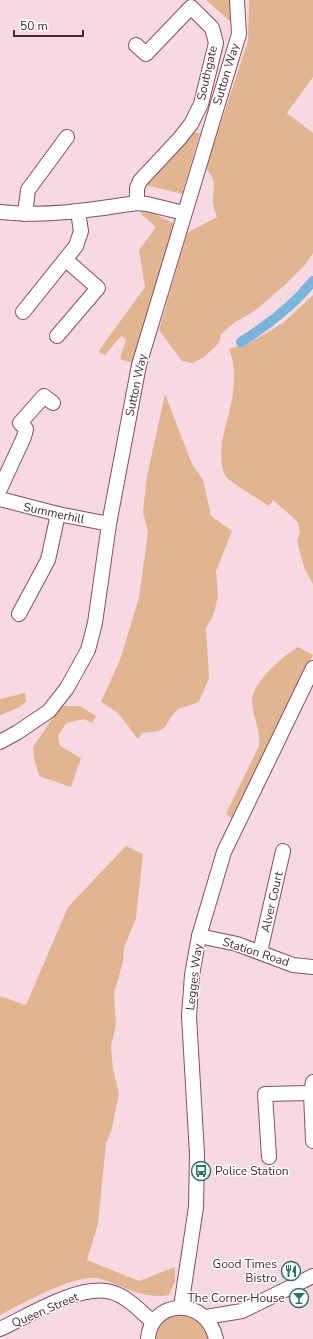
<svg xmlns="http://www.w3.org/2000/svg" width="313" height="1339" font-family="'Nunito Sans',sans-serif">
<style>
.green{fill:#e2b592}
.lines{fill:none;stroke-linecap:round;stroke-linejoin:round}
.canal{stroke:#7bb5de;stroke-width:10}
.minor-casing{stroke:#894e61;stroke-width:16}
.minor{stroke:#fff;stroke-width:14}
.labels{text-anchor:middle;stroke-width:3;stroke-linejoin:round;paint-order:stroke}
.street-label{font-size:12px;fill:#452a32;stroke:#fff}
.poi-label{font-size:12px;fill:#452a32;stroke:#fff;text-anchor:end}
</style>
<rect width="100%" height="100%" fill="#f6d9e1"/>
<g class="green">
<polygon points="206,0 231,0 232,23"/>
<path d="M249 0H313V77L287 113 313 133V253L305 265 285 285 253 312 235 322 221 334 219 343 203 358 192 363 182 361 159 330 187 233 217 217C215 212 212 204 213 198 214 184 216 181 206 168L248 41Z"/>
<polygon points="193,133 200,133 182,194 146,185"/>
<polygon points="145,209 175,224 133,363 120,359 126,339 121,336 105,355 98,352 145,287 139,250 156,227 140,213"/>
<path d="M313 295V584L304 567 297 541 300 533 298 522 273 500 269 506C261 500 228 482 225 475 220 465 221 453 222 441 229 410 241 380 229 349L251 342 283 323Z"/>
<polygon points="165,394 192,464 203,480 211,516 232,531 216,571 218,597 213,616 206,628 209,678 199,702 178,709 171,717 165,727 159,731 142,733 138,739 118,713 101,702 120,660 139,598 148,532 143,512 147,476"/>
<path d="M298 647 313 655 234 820 226 814 259 746C261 730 252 715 252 700 253 682 284 655 298 647Z"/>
<polygon points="25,693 26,702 18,708 0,715 0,699"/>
<polygon points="61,706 80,706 96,716 92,723 84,719 66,723 58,736 60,746 81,758 71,787 39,776 34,758 33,747"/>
<path d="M126 846 143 854 136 918 124 948 123 962 114 993 116 1025 111 1047 113 1069 119 1094 111 1132 106 1143 98 1224 87 1260 139 1281 175 1267V1281L169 1295C144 1300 124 1286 101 1279 77 1272 22 1304 0 1315V996L26 1005 68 907Z"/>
<path d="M176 1313 197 1316 211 1339H153C155 1326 165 1318 176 1313Z"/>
</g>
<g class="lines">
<path class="canal" d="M241 342C268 325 293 306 313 281"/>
<g class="minor-casing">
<g id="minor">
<polyline points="136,45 146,54 191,7 212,28 216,43 201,104 191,124 180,138 140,181 137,188 137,203"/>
<path d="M0 212C47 217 91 210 137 203L147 204 184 213"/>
<polyline points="25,214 28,190 67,137"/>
<polyline points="23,312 76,246 81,231 78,212"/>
<polyline points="57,336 98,288 66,260"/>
<polyline points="0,489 24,437 26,429 20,423 44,396 53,403"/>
<polyline points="0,499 58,514 109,524"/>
<polyline points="19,614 48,560 58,514"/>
<polyline points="0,742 18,732 49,711 67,688 88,650 95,623 109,524 139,365 239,34 237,0"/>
<polyline points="199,936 237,944 293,965 313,967"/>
<polyline points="260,952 283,851"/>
<polyline points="313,1082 311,1093 313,1141"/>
<polyline points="269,1157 265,1094 311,1093"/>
<polyline points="181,1307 196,1207 197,1154 189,1016 192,975 199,936 224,852 313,668"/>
<polyline points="206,1317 242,1311 313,1276"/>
<path d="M0 1329C28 1316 80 1283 111 1292 127 1296 141 1312 153 1322"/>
<path d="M148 1339C150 1300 206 1295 216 1339"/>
</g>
</g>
<use href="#minor" class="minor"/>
</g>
<defs>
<g id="bus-ring" transform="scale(1)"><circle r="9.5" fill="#fff" stroke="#2e7367" stroke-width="1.5"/><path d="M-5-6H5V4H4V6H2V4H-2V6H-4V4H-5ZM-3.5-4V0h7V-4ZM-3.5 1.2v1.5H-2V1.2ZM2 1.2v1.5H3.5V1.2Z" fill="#2e7367"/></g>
<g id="restaurant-ring" transform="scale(1)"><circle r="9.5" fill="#fff" stroke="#2e7367" stroke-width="1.5"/><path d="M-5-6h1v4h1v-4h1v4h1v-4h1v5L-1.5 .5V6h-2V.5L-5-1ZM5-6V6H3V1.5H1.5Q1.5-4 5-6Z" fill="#2e7367"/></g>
<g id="bar-ring" transform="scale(1)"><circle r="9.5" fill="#fff" stroke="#2e7367" stroke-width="1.5"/><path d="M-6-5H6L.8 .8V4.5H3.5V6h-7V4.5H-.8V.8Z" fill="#2e7367"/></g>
</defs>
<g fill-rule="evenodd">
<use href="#bus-ring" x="201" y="1171"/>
<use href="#restaurant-ring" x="291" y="1271"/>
<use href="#bar-ring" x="299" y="1298"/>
</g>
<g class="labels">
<g class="street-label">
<text transform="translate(207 73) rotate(-77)" y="4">Southgate</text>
<text transform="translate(226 74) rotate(-73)" y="4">Sutton Way</text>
<text transform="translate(136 385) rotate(-78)" y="4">Sutton Way</text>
<text transform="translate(54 513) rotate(12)" y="4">Summerhill</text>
<text transform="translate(272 902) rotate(-77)" y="4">Alver Court</text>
<text transform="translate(256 952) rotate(18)" y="4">Station Road</text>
<text transform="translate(194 977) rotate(-83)" y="4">Legges Way</text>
<text transform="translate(45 1310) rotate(-23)" y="4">Queen Street</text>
</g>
<g class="poi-label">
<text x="215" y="1175" text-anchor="start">Police Station</text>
<text x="277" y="1268">Good Times<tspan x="277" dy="14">Bistro</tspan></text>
<text x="285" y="1302">The Corner House</text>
</g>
</g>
<path d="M14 30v6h69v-6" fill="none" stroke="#452a32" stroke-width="2"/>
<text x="20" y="30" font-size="12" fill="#452a32" stroke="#ffffff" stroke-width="3" paint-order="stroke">50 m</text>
</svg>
